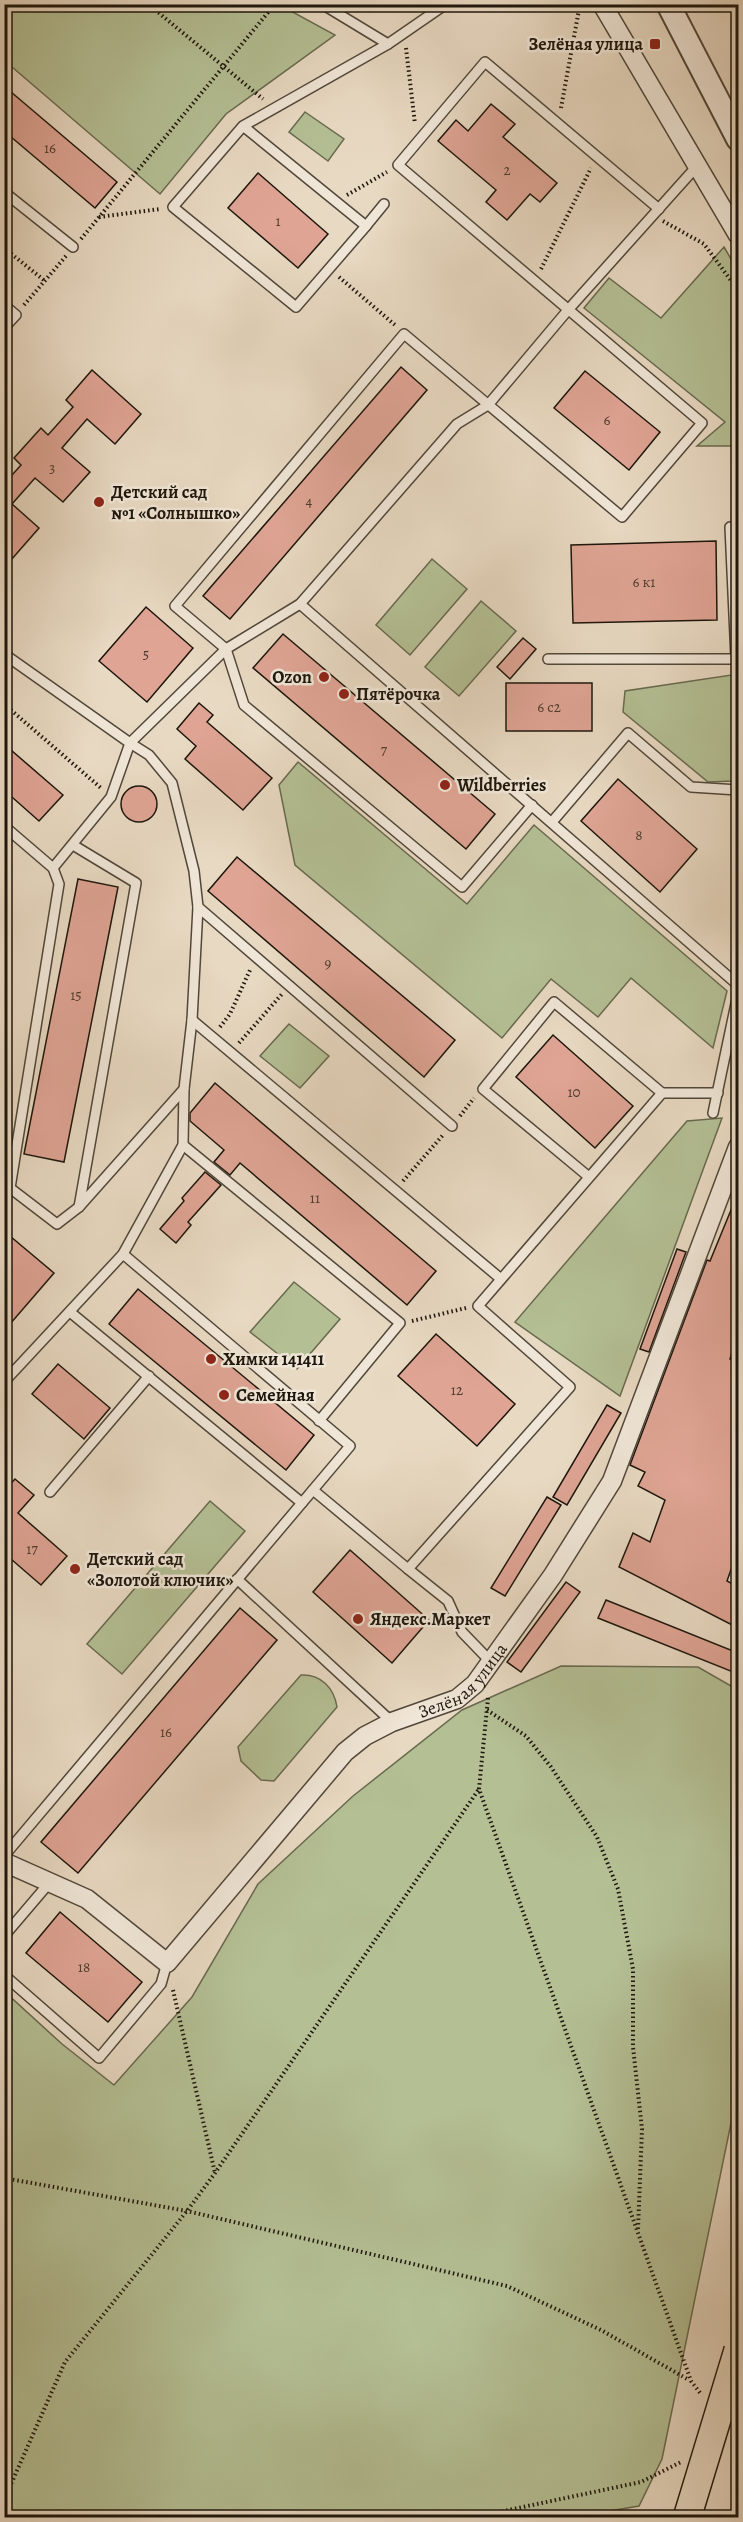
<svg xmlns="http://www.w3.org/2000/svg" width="743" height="2522" font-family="Alegreya,serif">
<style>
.green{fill:#b4bf94;stroke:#686a50;stroke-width:1.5}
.building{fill:#dfa494;stroke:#1d160c;stroke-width:1.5}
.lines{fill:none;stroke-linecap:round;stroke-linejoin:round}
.service-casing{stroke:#50473a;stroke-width:12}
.minor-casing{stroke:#50473a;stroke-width:21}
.tertiary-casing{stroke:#50473a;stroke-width:26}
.path{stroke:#1d160c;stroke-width:4;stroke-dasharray:1.5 3;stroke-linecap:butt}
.service{stroke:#f0e6d7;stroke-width:9}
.minor{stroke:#f0e6d7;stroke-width:18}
.tertiary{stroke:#f0e6d7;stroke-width:22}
.rail{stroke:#1d160c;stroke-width:4.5;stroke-dasharray:10 10;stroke-linecap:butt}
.primary-bridge-casing{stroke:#1d160c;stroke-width:30;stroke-linecap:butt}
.primary-bridge{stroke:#e8d9c2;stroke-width:27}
.poi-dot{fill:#8f2418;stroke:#f0e6d7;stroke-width:2}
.labels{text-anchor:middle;stroke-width:5;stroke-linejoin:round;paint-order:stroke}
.number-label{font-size:15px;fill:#4e3a2e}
.poi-label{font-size:18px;font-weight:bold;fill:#1d160c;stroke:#f0e6d7;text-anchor:start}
.street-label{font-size:18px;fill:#1d160c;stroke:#f0e6d7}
</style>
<rect width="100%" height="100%" fill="#e8d9c2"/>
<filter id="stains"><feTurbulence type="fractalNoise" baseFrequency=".00333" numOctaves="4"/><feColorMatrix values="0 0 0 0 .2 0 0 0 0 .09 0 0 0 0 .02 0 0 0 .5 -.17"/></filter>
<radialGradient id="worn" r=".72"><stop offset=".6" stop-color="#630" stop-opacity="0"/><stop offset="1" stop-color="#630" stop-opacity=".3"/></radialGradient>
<g class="green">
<polygon points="4,5 280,5 335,35 226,114 160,194 5,61"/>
<polygon points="305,112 344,139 328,161 289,132"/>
<polygon points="724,247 738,271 738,446 697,446 725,422 584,308 609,278 661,318"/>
<polygon points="432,559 467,589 410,655 376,625"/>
<polygon points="481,601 516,631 459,696 425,667"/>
<polygon points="738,674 738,734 733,781 708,782 623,712 625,691"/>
<polygon points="298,762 467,904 534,825 727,991 713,1048 631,978 598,1017 551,979 502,1038 295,865 279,785"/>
<polygon points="289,1024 329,1056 300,1088 260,1056"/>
<polygon points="722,1118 620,1396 515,1322 687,1121"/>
<polygon points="294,1282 340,1319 297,1369 250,1332"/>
<polygon points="210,1501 245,1531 122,1674 87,1644"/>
<polygon points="561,1666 698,1667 738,1690 738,2089 662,2459 639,2506 568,2518 5,2517 5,1992 62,2044 114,2085 192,1997 258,1884 353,1796 462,1710"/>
<path d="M301 1675C321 1674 334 1688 337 1707L274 1781 261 1780 241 1761 238 1747Z"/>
</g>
<g class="building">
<polygon points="4,86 117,182 95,208 4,131"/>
<polygon points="491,104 515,124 503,137 557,183 540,202 530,194 507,220 486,202 496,190 438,141 456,120 468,131"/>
<polygon points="258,173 328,234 298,268 228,208"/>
<polygon points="401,367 427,390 230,619 203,596"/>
<polygon points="92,370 141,414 115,444 87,419 62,448 90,472 63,502 35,478 12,504 39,528 4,568 4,484 21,465 14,458 41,428 48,435 73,407 66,400"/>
<polygon points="585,371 660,432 629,470 554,408"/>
<polygon points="716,541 717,620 573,623 571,545"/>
<polygon points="146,607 193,648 147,702 99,661"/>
<polygon points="283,634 495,814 466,849 253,668"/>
<polygon points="523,638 536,649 510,679 497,667"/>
<rect x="506" y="683" width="86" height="48"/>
<polygon points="199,703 213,715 207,722 272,778 243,810 185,759 196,746 177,729"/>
<polygon points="4,744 63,795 39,821 4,790"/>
<polygon points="618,779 697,849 660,892 581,821"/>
<circle cx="139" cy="804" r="18"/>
<polygon points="237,857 455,1040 424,1077 208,891"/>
<polygon points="78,879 118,887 64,1162 24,1154"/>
<polygon points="553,1035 633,1106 595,1148 516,1077"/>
<polygon points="215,1083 436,1271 407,1305 240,1163 230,1175 214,1162 224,1150 190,1121 190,1113"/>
<polygon points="205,1172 221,1185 188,1222 191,1225 176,1243 160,1229 184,1201 182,1198"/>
<polygon points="738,1193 738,1332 730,1359 738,1361 738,1550 727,1581 738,1587 738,1628 619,1567 633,1533 650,1542 665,1500 638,1486 645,1472 630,1465 707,1260 710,1261"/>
<polygon points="4,1231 54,1273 4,1331"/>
<polygon points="677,1249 686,1252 649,1352 640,1349"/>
<polygon points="138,1289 314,1435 286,1470 109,1324"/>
<polygon points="436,1334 515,1404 477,1446 398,1376"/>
<polygon points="58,1364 110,1408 84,1439 32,1394"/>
<polygon points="607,1405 621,1413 567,1505 553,1497"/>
<polygon points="15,1479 34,1495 18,1513 67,1556 41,1585 4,1553 4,1491"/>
<polygon points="547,1497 561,1505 505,1596 491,1588"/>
<polygon points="350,1550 429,1620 392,1663 313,1592"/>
<polygon points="566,1582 580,1592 521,1672 507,1662"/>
<polygon points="606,1600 738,1653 738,1674 598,1618"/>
<polygon points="240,1608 277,1640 78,1873 41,1842"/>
<polygon points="60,1912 142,1982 108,2022 26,1953"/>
</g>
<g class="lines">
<g class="service-casing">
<g id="service">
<polyline points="322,4 388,44"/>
<polyline points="243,126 366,226 296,307 173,207 243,126 388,44 446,4"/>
<polyline points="4,192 73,247"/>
<polyline points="366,226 384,204"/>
<polyline points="4,305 16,315 4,328"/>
<polyline points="730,527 736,659 738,659"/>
<polyline points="300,604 738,985"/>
<polyline points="4,654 130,743 111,797 53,868"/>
<polyline points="548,659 736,659"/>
<polyline points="532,805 462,887 244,705 226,649 175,606 404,334 622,517 702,423 398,165 485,62 659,209"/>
<polyline points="552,822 628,733 691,787 738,790"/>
<polyline points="4,826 53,868 59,884 10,1188"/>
<polyline points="73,845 136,883 79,1207"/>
<polyline points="198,907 452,1126"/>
<polyline points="192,1020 501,1279"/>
<polyline points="713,1113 738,994"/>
<polyline points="183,1145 400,1323 319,1421"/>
<polyline points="589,1177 483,1089 554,1002 662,1093 718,1093"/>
<polyline points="4,1195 10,1188 57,1224 79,1207 184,1089"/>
<polyline points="70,1312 302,1503"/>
<polyline points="4,1382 123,1254 183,1145 184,1089 192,1020 198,907 194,871 172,783 149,755 130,743 226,649 300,604 457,424 488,405 568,310 697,166"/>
<polyline points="313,1490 408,1569"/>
<polyline points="50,1492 149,1376"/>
<polyline points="237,1579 392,1722"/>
<polyline points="491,1662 462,1632 448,1601 408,1569 570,1387 478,1306 662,1093"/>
<polyline points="4,1760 4,1762"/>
<polyline points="4,1856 350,1446 123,1254"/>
<polyline points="4,1936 50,1882"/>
<polyline points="4,1975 99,2058 161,1984 167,1963"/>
</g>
</g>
<g class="minor-casing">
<g id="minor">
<polyline points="602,4 738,235"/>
<path id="s1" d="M4 1862 87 1899 167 1963 345 1752 365 1736 392 1722 457 1699 475 1684 553 1575 612 1481 738 1147"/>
</g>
</g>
<g class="tertiary-casing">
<polyline id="tertiary" points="668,4 738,139"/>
</g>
<g class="path">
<polyline points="148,4 263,99"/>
<polyline points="406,48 415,124"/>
<polyline points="561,108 580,4"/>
<polyline points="347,195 387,172"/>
<polyline points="99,217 160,209"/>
<polyline points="663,221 704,244 738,290"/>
<polyline points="81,239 275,4"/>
<polyline points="4,248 45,281"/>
<polyline points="541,269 591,168"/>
<polyline points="339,277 395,325"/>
<polyline points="24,305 66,256"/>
<polyline points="4,704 101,788"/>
<polyline points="220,1027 230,1014 250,970"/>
<polyline points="239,1043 282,994"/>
<polyline points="460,1116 474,1098"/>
<polyline points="403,1181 443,1135"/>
<polyline points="412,1321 466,1308"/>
<polyline points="488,1698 479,1789 691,2381 701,2394"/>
<polyline points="487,1710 526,1736 551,1767 597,1837 618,1889 633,1969 633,2047 642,2129 638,2229"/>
<polyline points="173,1990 215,2173"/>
<polyline points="4,2178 187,2211 507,2286 601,2330 689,2380"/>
<polyline points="4,2500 65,2362 187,2211 215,2173 479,1789"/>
<polyline points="471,2518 641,2482 681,2462"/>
</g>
<use href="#service" class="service"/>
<use href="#minor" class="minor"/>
<use href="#tertiary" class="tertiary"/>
<polyline class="rail" points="668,2518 672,2517"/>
<g class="primary-bridge-casing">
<polyline id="primary-bridge" points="687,2518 738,2350"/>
</g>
<use href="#primary-bridge" class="primary-bridge"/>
</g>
<g class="poi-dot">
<rect x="649" y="38" width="12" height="12" rx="3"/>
<circle cx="99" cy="502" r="6"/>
<circle cx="324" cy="677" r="6"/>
<circle cx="344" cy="694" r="6"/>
<circle cx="445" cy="785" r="6"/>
<circle cx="211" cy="1359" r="6"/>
<circle cx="224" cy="1395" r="6"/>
<circle cx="75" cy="1569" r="6"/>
<circle cx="358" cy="1619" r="6"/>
</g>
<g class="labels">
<g class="number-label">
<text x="50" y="153">16</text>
<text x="507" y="175">2</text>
<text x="278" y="226">1</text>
<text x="607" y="425">6</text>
<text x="52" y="473">3</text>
<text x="309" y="506">4</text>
<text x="644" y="587">6 к1</text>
<text x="146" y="659">5</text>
<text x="549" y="712">6 с2</text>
<text x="384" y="755">7</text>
<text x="639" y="840">8</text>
<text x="328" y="968">9</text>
<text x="76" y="1000">15</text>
<text x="574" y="1097">10</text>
<text x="315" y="1203">11</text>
<text x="457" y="1395">12</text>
<text x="32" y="1554">17</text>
<text x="166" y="1737">16</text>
<text x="84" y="1972">18</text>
</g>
<g class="poi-label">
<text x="643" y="50" text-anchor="end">Зелёная улица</text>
<text x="111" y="498">Детский сад<tspan x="111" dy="21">№1 «Солнышко»</tspan></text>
<text x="312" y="683" text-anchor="end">Ozon</text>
<text x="356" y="700">Пятёрочка</text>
<text x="457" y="791">Wildberries</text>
<text x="223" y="1365">Химки 141411</text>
<text x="236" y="1401">Семейная</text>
<text x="87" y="1565">Детский сад<tspan x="87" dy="21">«Золотой ключик»</tspan></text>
<text x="370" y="1625">Яндекс.Маркет</text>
</g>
<g class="street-label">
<text dy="6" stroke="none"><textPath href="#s1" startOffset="610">Зелёная улица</textPath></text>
</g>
</g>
<rect width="743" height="2522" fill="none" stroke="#e8d9c2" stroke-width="24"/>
<rect x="6" y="6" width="731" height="2510" fill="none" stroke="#1d160c" stroke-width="3"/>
<rect x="12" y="12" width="719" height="2498" fill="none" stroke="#1d160c" stroke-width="1.5"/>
<rect width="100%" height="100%" filter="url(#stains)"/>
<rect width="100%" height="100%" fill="url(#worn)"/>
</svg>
